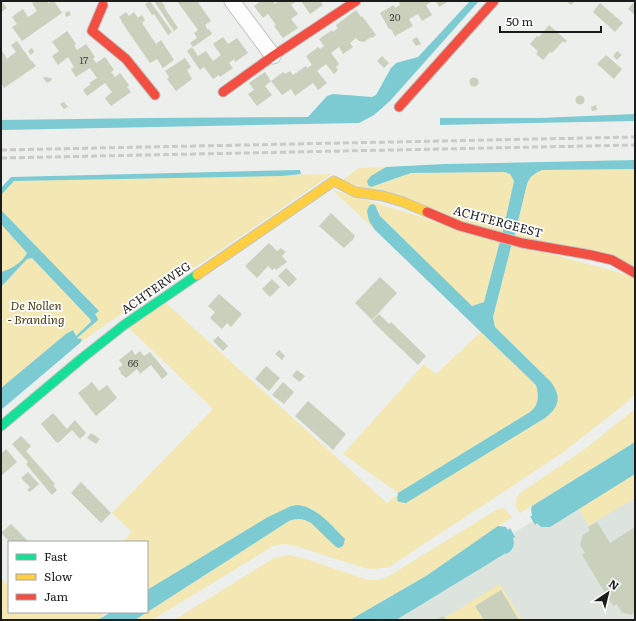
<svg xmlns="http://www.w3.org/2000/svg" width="636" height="621" font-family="Literata,serif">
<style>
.built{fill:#dce4dd}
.green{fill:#f3e7b4}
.water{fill:#7ccbd3}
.building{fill:#c9d0bc}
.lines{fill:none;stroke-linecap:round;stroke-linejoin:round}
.street-casing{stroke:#c2c4c2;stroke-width:17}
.fast-casing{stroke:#c2c4c2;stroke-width:11}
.slow-casing{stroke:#c2c4c2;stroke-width:11}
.jam-casing{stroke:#c2c4c2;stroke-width:11}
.street{stroke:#fcfdfc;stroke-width:15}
.fast{stroke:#16e098;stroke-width:9}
.slow{stroke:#ffcf43;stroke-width:9}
.jam{stroke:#f24e42;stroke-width:9}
.rail{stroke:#c9cac9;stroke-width:3;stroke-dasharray:6 3;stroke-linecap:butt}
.labels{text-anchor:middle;stroke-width:3.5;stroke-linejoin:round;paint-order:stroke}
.number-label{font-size:10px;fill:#464943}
.street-label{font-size:12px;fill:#1b1c1b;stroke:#fff}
.park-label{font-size:12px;font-style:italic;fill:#493d11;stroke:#fff}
</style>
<rect width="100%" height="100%" fill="#ecefec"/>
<polygon class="built" points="635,459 635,620 368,620 545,514"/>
<g class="green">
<polygon points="386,167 371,176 367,181 382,184 411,173 504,172 510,174 514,181 502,235 341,181 359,168"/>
<path d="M635 169V269L514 238 527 184C530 176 535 173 542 170Z"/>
<polygon points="332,174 221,250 109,322 80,343 82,340 80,338 79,340 77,338 98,320 95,314 98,311 1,210 1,195 13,181"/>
<polygon points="333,190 500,241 484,302 472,306 380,216 378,208 369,221 375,230"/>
<path d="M1 224 27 253C23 262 10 270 1 272Z"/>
<polygon points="512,243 635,277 635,394 626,403 562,453 508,489 389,567 373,569 364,568 296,546 283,544 273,546 152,620 135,620 289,521 300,518 306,520 345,539 314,510 309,507 147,590 147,542 123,542 132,532 112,513 213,409 129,328 166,303 387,503 397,495 399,502 405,503 545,418 551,382 495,327 493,317"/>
<polygon points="32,258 90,319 91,323 76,336 74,334 66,334 3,387 1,385 1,287 27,259"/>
<path d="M481 332 536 385C539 396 539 405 530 412L398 493 343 454 424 364 436 374Z"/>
<path d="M635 409V442L520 513C514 505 514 501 520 493L585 449Z"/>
<polygon points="635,474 635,498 588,526 579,509"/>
<polygon points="504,508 512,517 426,576 350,620 174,620 274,558 287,555 300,557 368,580 378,580 387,577 498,509"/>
<polygon points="1,578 7,584 9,582 9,612 100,612 104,616 98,620 1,620"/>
<polygon points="500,584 522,620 441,620"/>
</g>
<g class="water">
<polygon points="470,1 479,1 390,101 374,115 359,123 1,130 1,120 151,118 308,117 327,96 333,94 372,97 376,95 391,68 396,63 418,57"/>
<polygon points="635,114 635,121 440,125 440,118 539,118"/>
<path d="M635 160V169L542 170C535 173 530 176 527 184L514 238 502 235 514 181 510 174 504 172 411 173 371 187 368 185 367 181 371 176 386 167 445 164Z"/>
<polygon points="300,170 301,174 282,176 14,181 1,195 1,188 11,177"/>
<path d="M372 204 375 205 380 216 472 306 484 302 500 241 512 243 493 317 495 327 551 382C562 397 559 407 545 418L406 503 399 502 397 500 398 493 530 412C539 405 539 396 536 385L375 230 369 221 367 211 369 206Z"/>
<path d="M1 210 99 311 95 314 97 317 98 320 77 338 79 339 80 338 82 340 80 343 1 410V388L66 334 73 330 76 336 91 322 90 319 32 258 27 259 1 287V272C10 270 23 262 27 253L1 224Z"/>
<polygon points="635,442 635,474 550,527 541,527 537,523 535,525 530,516 532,516 531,509 532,506"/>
<path d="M298 505C317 507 332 526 345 539L343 546 339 548 336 547 311 523C303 518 297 518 289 521L135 620H98L111 612H147V590L268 517 291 506Z"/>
<path d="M498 526 506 527 508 530 510 528 515 537 513 538C515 545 513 551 506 554V553L396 620H350L426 576Z"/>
</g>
<g class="building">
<polygon points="1,1 7,8 1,12"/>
<polygon points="35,1 47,1 48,3 54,1 62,13 22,41 12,27 17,24 12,17 23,9 28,17 33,14 37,11 32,3"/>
<polygon points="150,1 172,32 168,35 154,14 152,15 145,4"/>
<polygon points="154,1 161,1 165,6 164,7 178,28 174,31"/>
<polygon points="177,1 197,1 211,21 205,25 208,30 209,29 212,34 193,47 190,43 197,38 194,33 198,30"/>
<polygon points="261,1 273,1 275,4 279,1 297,1 291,5 298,14 291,19 298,28 283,38 274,26 276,25 268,14 263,18 254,6"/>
<polygon points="301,1 320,1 323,5 310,14"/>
<polygon points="402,1 433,1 426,5 432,15 422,21 418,14 409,19 413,26 395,36 391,29 389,29 380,13 394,5 395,8 400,5 399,2"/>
<polygon points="436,1 449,1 439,7"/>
<polygon points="566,1 575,1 571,5"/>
<polygon points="635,1 635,15 628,9"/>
<polygon points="600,3 623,23 615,32 593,12"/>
<polygon points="356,10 361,17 362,16 376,35 372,38 371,37 364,42 359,41 356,38 350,43 353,47 343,54 339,47 331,53 339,64 336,67 338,70 334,74 326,64 317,71 327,83 318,90 313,83 295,96 291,89 282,95 271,81 265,86 272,95 257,106 248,94 254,90 249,83 265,72 271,81 283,72 285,74 290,71 293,75 306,66 307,68 312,65 306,56 318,47 320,49 324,46 319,39 332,30 333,32 338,28 336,25"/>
<polygon points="69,11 71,15 66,17 65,13"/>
<polygon points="126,12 129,16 134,12 138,18 142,15 145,20 142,23 156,44 161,40 174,60 163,68 157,59 150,63 121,21 122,21 119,17"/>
<polygon points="549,25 567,41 565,43 563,41 552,53 550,52 543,60 536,54 538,51 530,44 537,36 539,37"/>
<polygon points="67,31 76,44 74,45 77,50 86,44 95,57 93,59 96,63 105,57 114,70 111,72 115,77 120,73 129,85 127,87 131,92 111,106 105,98 112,92 105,83 87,96 83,90 91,84 89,83 97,78 90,68 76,77 71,69 74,67 68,57 58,65 52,56 59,51 52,42"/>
<polygon points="223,37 228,44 237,38 248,53 235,62 234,59 229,63 233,68 220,77 219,75 213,79 204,67 200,70 187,51 192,47 198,56 206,51 213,61 221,55 213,44"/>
<polygon points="417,37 421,44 416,46 412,40"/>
<polygon points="17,41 31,61 32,61 36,66 4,88 1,83 1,52 2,51 7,59 12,55 16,52 11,45"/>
<polygon points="32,48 34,52 31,55 28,51"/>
<polygon points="617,51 622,55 617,60 613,56"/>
<polygon points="606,55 622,69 614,79 597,64"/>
<polygon points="382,56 389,63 384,68 377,61"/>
<polygon points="185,58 191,67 187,70 192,79 176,91 167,79 169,77 165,71"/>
<polygon points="45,77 51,78 52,80 47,83 43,78"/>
<circle cx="474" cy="82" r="4.5"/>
<circle cx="580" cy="100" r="4.5"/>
<polygon points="64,102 68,107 64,109 60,104"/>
<polygon points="596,105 597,110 592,111 591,107"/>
<polygon points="331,213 355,236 352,241 351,241 344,248 319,226"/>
<polygon points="269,243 277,251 281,248 286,252 282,256 287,262 276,270 275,268 272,270 268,266 257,278 245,266"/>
<polygon points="286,268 297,279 289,287 278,276"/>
<polygon points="380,277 397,293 372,320 355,303"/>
<polygon points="272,279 280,287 270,297 262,289"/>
<polygon points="219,294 242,314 231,327 227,323 222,329 210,318 215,312 208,306"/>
<polygon points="379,314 389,324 391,322 426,356 418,365 372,321"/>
<polygon points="218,336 228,346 223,351 213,341"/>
<polygon points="132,350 135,355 140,351 144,356 150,352 168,374 162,379 151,365 140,374 137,369 126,378 120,373 121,372 118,368 123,365 119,360"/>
<polygon points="279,350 285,356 282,360 275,354"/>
<polygon points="266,366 280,378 269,391 255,379"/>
<polygon points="297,370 305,376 300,382 292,376"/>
<polygon points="92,382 99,391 107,385 117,398 96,416 78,393"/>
<polygon points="283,382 294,392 284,404 272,395"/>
<polygon points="308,401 346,434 333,450 295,416"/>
<polygon points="53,413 67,429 75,420 86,433 80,439 72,430 58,443 57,442 56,442 41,424"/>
<polygon points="91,433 100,439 96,444 87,438"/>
<polygon points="21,436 31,446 26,451 55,484 53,485 57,490 52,495 26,464 28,462 12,444"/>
<polygon points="6,449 17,462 1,476 1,454"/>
<polygon points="28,472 39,484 30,492 27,490 30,487 21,478"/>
<polygon points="81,482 111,513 101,523 71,493"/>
<polygon points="597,522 610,543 635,527 635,612 631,615 621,612 617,604 613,606 582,555 585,553 580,545 583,535 590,530 588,527"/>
<polygon points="11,524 29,542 10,542 1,533"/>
<polygon points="501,590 519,620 484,620 475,606"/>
<polygon points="443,616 446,620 436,620"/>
</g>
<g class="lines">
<g class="street-casing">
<polyline id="street" points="232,1 273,56"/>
</g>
<g class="fast-casing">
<polyline id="fast" points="1,426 81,359 124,325 197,275"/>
</g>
<g class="slow-casing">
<polyline id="slow" points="197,275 334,181 355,192 383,196 403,202 427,212"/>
</g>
<g class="jam-casing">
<g id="jam">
<polyline points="103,5 92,31 126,59 155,95"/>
<polyline points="223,92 273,56 356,1"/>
<polyline points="399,107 494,1"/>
<polyline points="427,212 460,226 522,243 591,255 612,260 635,273"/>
</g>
</g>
<use href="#street" class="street"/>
<use href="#fast" class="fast"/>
<use href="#slow" class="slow"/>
<use href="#jam" class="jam"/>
<g class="rail">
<polyline points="1,150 635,137"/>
<polyline points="1,158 635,145"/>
</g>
</g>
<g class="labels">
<g class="number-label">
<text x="395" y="21">20</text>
<text x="84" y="64">17</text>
<text x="133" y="367">66</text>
</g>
<g class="street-label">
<text transform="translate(498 222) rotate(15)" y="4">ACHTERGEEST</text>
<text transform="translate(156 288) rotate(-35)" y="4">ACHTERWEG</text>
</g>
<g class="park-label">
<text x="36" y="310">De Nollen<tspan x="36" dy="14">- Branding</tspan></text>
</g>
</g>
<rect width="636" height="621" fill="none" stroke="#1b1c1b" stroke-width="4"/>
<rect x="8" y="541" width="140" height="72" fill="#ffffff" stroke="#a4a4a4"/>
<rect x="16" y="554" width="20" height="6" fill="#16e098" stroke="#a4a4a4"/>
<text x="44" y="561" font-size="12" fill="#1b1c1b">Fast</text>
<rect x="16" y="574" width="20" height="6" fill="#ffcf43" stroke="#a4a4a4"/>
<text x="44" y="581" font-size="12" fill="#1b1c1b">Slow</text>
<rect x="16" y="594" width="20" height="6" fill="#f24e42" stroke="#a4a4a4"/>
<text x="44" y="601" font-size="12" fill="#1b1c1b">Jam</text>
<g transform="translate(608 593) rotate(35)" stroke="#ffffff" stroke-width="3" paint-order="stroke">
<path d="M0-3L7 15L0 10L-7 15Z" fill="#1b1c1b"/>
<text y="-6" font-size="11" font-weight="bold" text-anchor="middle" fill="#1b1c1b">N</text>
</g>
<path d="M500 26v6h101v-6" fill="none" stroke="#1b1c1b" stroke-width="2"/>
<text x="506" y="26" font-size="12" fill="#1b1c1b" stroke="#ffffff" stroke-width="3" paint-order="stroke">50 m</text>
</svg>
